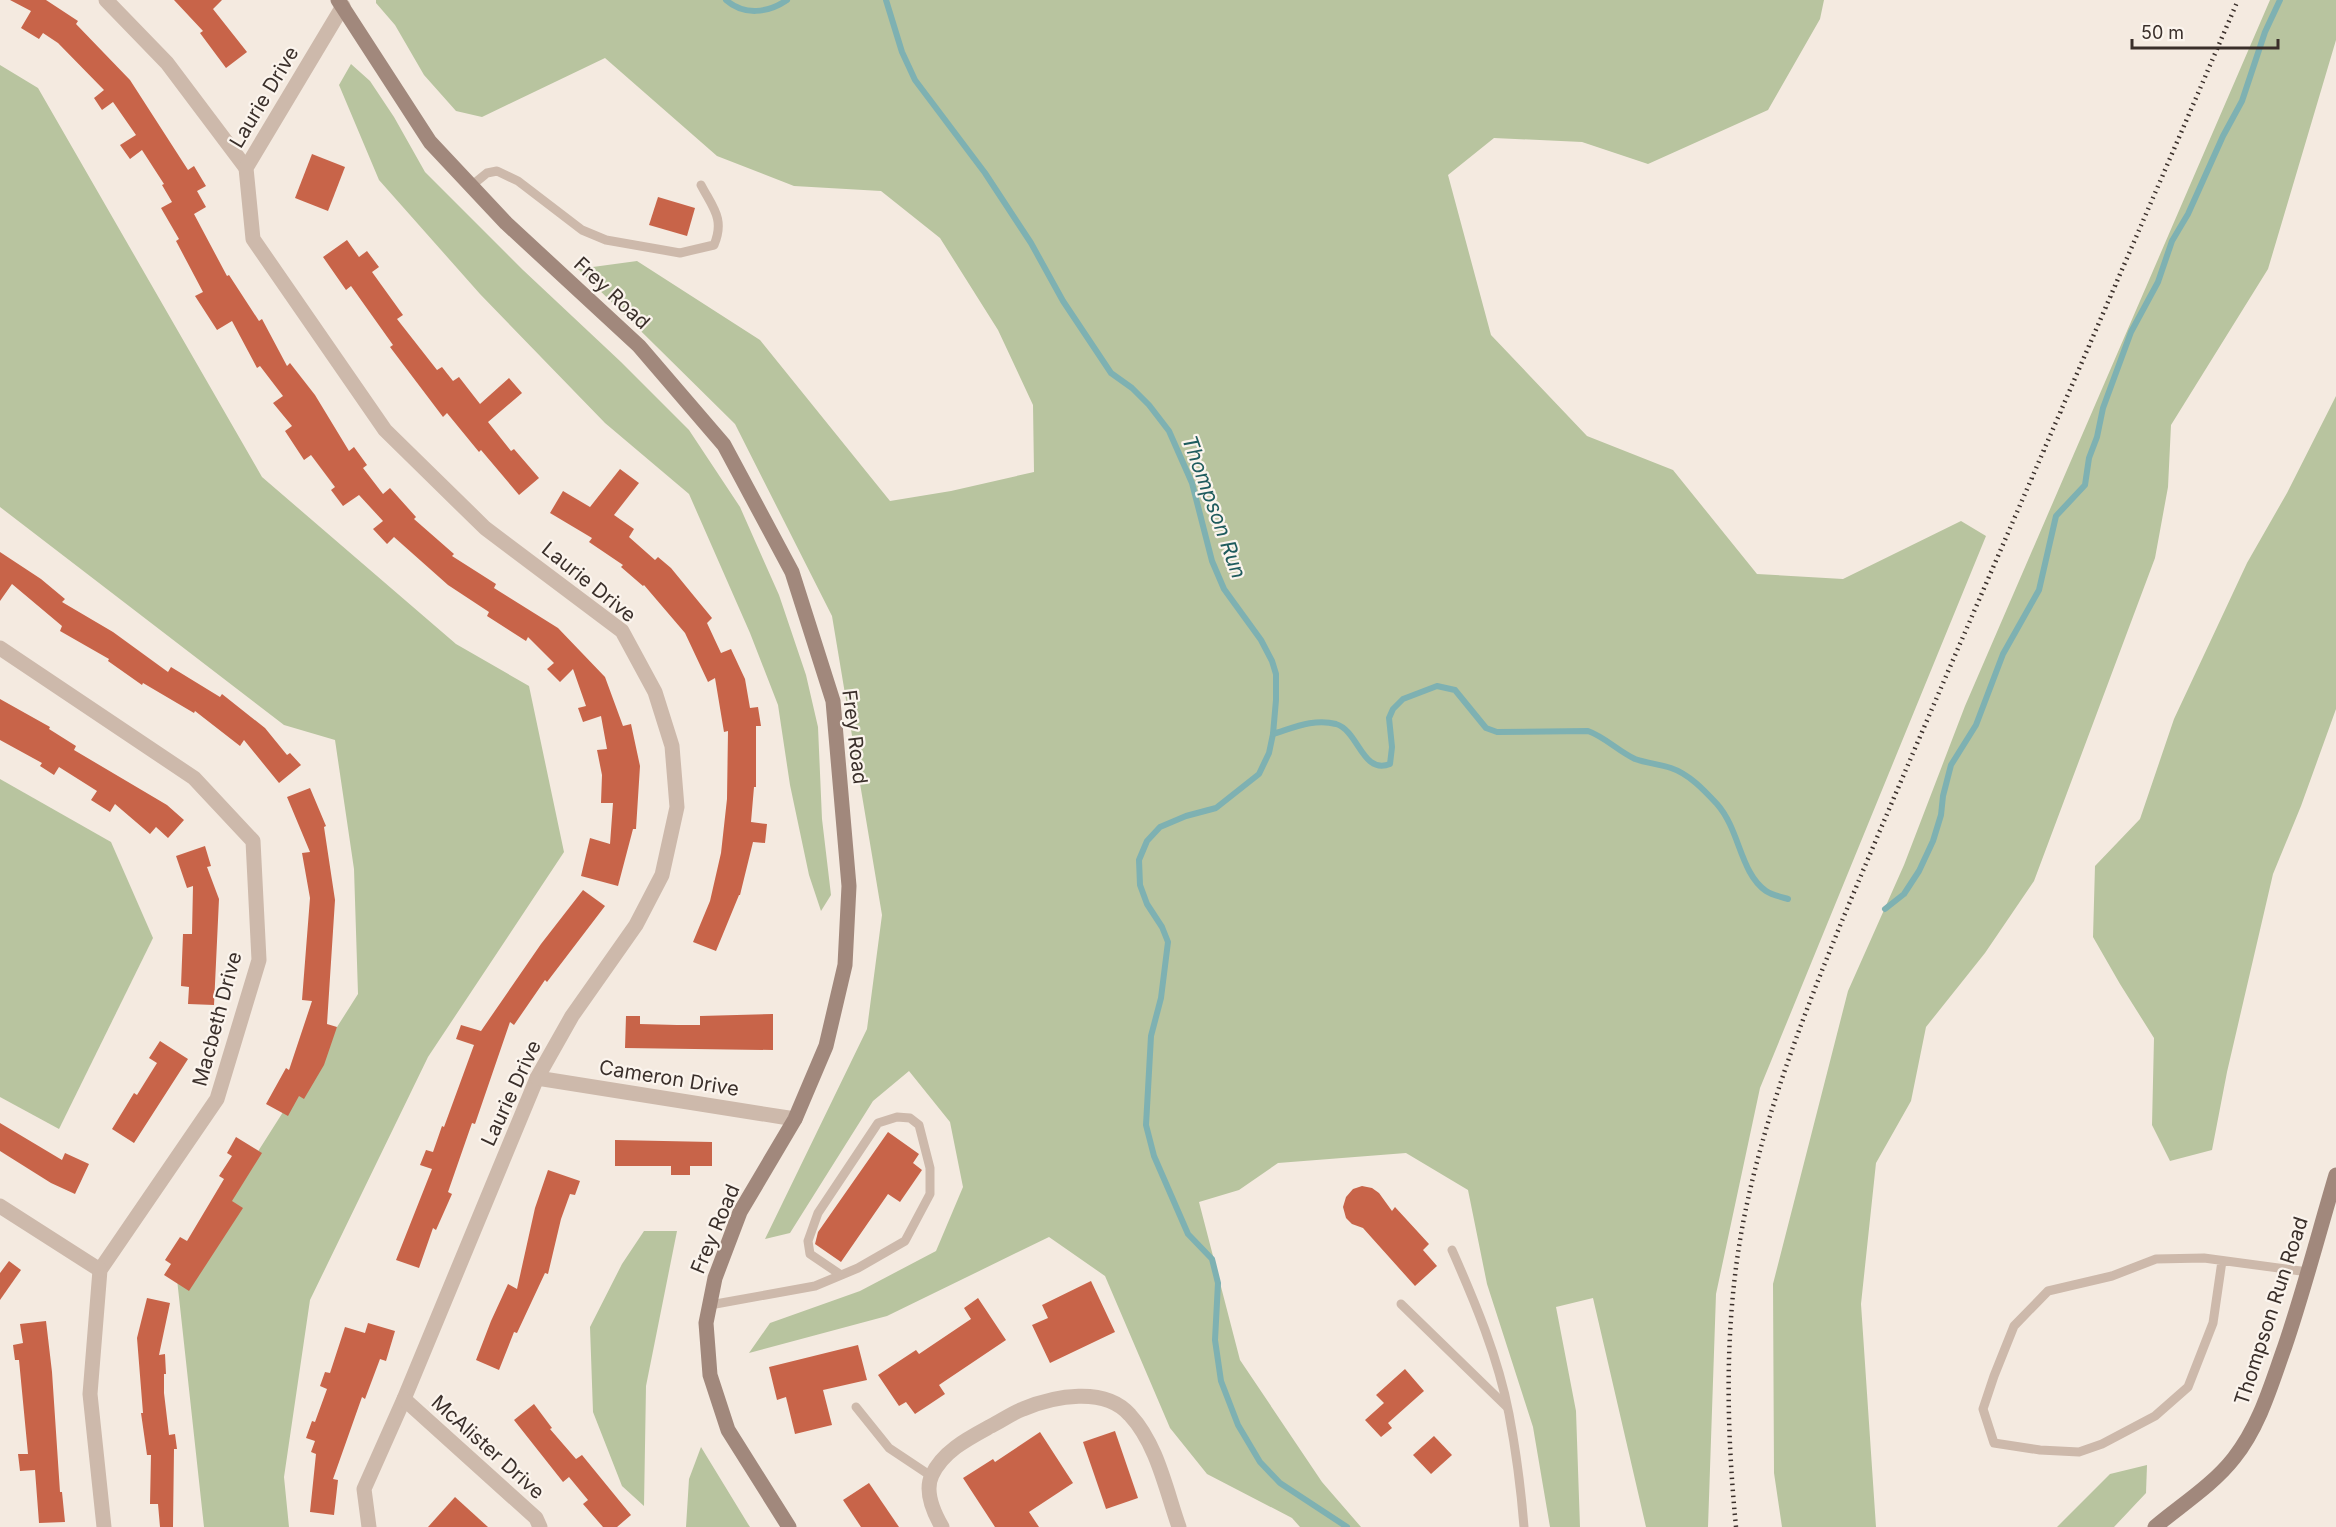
<svg xmlns="http://www.w3.org/2000/svg" width="2336" height="1527" font-family="Inter,sans-serif">
<style>
.green{fill:#b8c49f}
.lines{fill:none;stroke-linecap:round;stroke-linejoin:round}
.stream{stroke:#7eb1b2;stroke-width:6}
.building{fill:#c86449}
.lane{stroke:#cdb9ab;stroke-width:9}
.street{stroke:#cdb9ab;stroke-width:15}
.secondary{stroke:#a1887c;stroke-width:15}
.rail{stroke:#3a2f2a;stroke-width:4.5;stroke-dasharray:1.5 4.5;stroke-linecap:butt}
.labels{text-anchor:middle;stroke-width:4.5;stroke-linejoin:round;paint-order:stroke}
.street-label{font-size:20px;fill:#3a2f2a;stroke:#fbf4ed}
.water-label{font-size:21px;font-style:italic;fill:#1e5b5d;stroke:#fbf4ed}
</style>
<rect width="100%" height="100%" fill="#f4eae0"/>
<g class="green">
<polygon points="376,0 1824,0 1820,19 1768,110 1648,164 1582,142 1494,138 1448,175 1491,335 1587,436 1673,470 1757,574 1843,579 1961,521 1986,536 1760,1088 1716,1294 1708,1527 1646,1527 1593,1298 1556,1307 1576,1411 1580,1527 1550,1527 1533,1427 1487,1284 1468,1190 1406,1153 1278,1163 1239,1190 1199,1202 1240,1360 1322,1482 1361,1527 1300,1527 1292,1518 1207,1474 1170,1428 1105,1276 1049,1237 887,1316 749,1353 770,1323 860,1291 936,1251 963,1187 950,1122 909,1071 873,1101 790,1233 765,1239 867,1029 882,915 832,616 735,424 578,269 637,261 760,340 890,501 951,491 1034,472 1033,405 998,330 940,238 881,191 794,186 717,156 605,58 482,117 456,111 424,75 395,25 376,3"/>
<polygon points="2270,0 2336,0 2336,40 2268,269 2171,425 2168,487 2155,558 2034,881 1985,953 1926,1027 1911,1101 1876,1163 1861,1304 1876,1527 1782,1527 1774,1473 1773,1284 1848,991 1904,865 1965,706"/>
<polygon points="351,64 370,81 394,117 425,172 523,270 621,362 689,430 740,507 779,595 806,675 818,727 822,819 831,895 821,911 809,875 790,785 778,705 750,633 689,494 605,423 480,294 379,180 339,85"/>
<polygon points="0,65 38,88 262,477 456,644 529,686 564,852 428,1057 310,1300 284,1477 289,1527 204,1527 177,1279 358,994 354,869 335,740 284,725 0,507"/>
<polygon points="2336,396 2336,709 2301,806 2273,874 2227,1072 2212,1150 2170,1161 2152,1125 2154,1038 2120,984 2093,937 2095,866 2140,819 2174,719 2247,563 2287,493"/>
<polygon points="0,779 111,842 153,938 59,1129 0,1097"/>
<polygon points="644,1231 677,1231 646,1386 644,1506 622,1486 593,1412 590,1327 622,1264"/>
<polygon points="701,1447 748,1524 750,1527 686,1527 689,1479"/>
<polygon points="2147,1465 2146,1493 2114,1527 2057,1527 2110,1474"/>
</g>
<g class="lines">
<g class="stream">
<path d="M726 0C744 16 768 13 787 0"/>
<polyline points="886,0 902,52 915,80 985,173 1031,243 1063,301 1111,373 1132,388 1149,405 1169,431 1192,483 1212,561 1224,589 1261,640 1272,661 1276,674 1276,700 1273,734 1269,753 1259,774 1216,808 1186,816 1160,827 1147,841 1139,860 1140,885 1147,904 1162,927 1168,942 1161,998 1151,1036 1146,1125 1154,1156 1188,1234 1212,1259 1218,1283 1215,1340 1221,1381 1238,1425 1260,1462 1280,1483 1347,1527"/>
<path d="M1273 734C1293 728 1314 718 1336 724 1359 731 1362 775 1390 764L1392 747 1389 718 1393 709 1403 699 1437 686 1455 690 1486 728 1497 732 1588 731C1605 737 1618 751 1635 759 1646 763 1659 764 1671 768 1689 774 1704 790 1717 804 1740 830 1740 873 1766 891 1772 895 1781 897 1788 899"/>
<polyline points="1885,909 1904,894 1919,871 1933,841 1941,815 1943,796 1951,765 1976,725 2003,654 2039,590 2056,516 2085,485 2089,458 2097,437 2103,408 2131,332 2158,282 2172,241 2188,214 2223,136 2242,101 2265,32 2280,0"/>
</g>
</g>
<g class="building">
<polygon points="10,0 46,0 78,21 76,24 130,80 188,170 194,166 206,186 197,191 206,207 194,214 227,276 229,275 259,321 262,319 287,366 290,363 315,395 349,451 354,447 367,465 363,468 383,494 390,488 416,517 414,519 454,554 452,556 496,584 494,588 558,628 605,677 623,726 631,724 640,766 636,829 633,829 618,886 581,876 590,838 610,844 613,803 601,803 602,775 597,750 607,749 601,716 583,722 578,708 586,706 573,669 560,682 547,669 554,663 528,637 526,641 487,616 489,612 448,585 394,537 387,544 373,529 383,521 359,495 343,506 331,490 335,487 311,455 304,460 285,431 292,426 273,403 283,396 260,366 257,368 232,321 217,330 195,296 203,292 176,241 179,239 161,208 172,202 162,185 164,184 142,150 130,159 120,145 136,135 113,102 102,110 94,98 104,90 58,43 43,33 39,39 21,28 31,11"/>
<polygon points="174,0 222,0 213,9 247,52 226,68 200,33 203,31"/>
<polygon points="312,154 345,167 328,211 295,198"/>
<polygon points="658,197 695,208 687,236 649,225"/>
<polygon points="347,240 359,257 367,251 379,267 372,272 403,315 397,319 437,370 442,367 453,381 459,377 480,404 509,378 522,393 488,422 511,451 514,449 539,478 519,495 481,450 479,452 447,413 443,417 390,347 393,345 351,286 346,290 323,257"/>
<polygon points="620,469 639,483 614,515 634,529 629,537 655,560 658,557 671,568 712,618 707,623 721,653 731,649 745,679 750,708 758,707 761,726 756,726 756,787 754,787 751,822 767,824 765,843 753,842 740,895 739,895 716,951 693,942 710,901 721,853 727,799 728,731 724,732 715,678 708,682 685,633 644,585 643,586 621,567 623,565 589,542 592,538 550,513 563,491 590,507"/>
<polygon points="0,552 41,579 65,599 62,602 113,632 168,672 171,667 220,697 222,694 265,728 287,755 290,753 301,765 279,783 244,740 240,746 195,711 194,713 143,683 142,685 108,661 109,659 60,631 62,626 12,584 0,601"/>
<polygon points="0,699 50,727 49,729 76,746 74,750 167,805 184,820 168,838 156,827 150,834 115,804 110,812 91,800 97,791 59,767 54,775 40,766 42,763 0,740"/>
<polygon points="310,788 326,826 324,827 335,900 327,1024 337,1027 324,1065 304,1099 299,1096 288,1116 266,1104 286,1068 289,1070 312,1001 302,1000 310,898 302,853 310,852 287,797"/>
<polygon points="205,846 211,866 207,867 219,899 214,1005 188,1004 189,987 181,986 183,934 192,934 193,886 187,888 176,856"/>
<polygon points="583,890 605,906 547,982 545,980 514,1025 510,1022 475,1124 472,1123 448,1192 452,1194 436,1230 433,1228 419,1268 396,1260 432,1169 420,1165 426,1150 433,1152 442,1126 444,1127 474,1045 456,1039 461,1025 481,1031 541,944"/>
<polygon points="773,1014 773,1050 625,1048 626,1016 640,1016 640,1024 677,1025 700,1025 700,1016"/>
<polygon points="160,1041 188,1059 134,1143 112,1129 134,1093 137,1095 157,1063 149,1058"/>
<polygon points="0,1123 62,1160 65,1153 89,1164 75,1194 51,1183 0,1151"/>
<polygon points="888,1132 919,1154 913,1163 922,1170 900,1202 888,1194 841,1262 815,1244 818,1232"/>
<polygon points="236,1137 262,1153 232,1201 243,1208 189,1291 164,1275 171,1264 165,1260 180,1237 187,1241 224,1179 219,1176 232,1156 227,1153"/>
<polygon points="615,1140 712,1142 712,1166 690,1166 690,1175 671,1175 671,1166 615,1166"/>
<polygon points="548,1170 580,1181 575,1195 570,1194 561,1219 548,1274 545,1273 517,1333 514,1332 499,1370 476,1360 491,1321 508,1284 517,1289 535,1208"/>
<polygon points="1362,1186 1372,1188 1379,1193 1392,1211 1395,1207 1429,1244 1423,1250 1437,1266 1415,1286 1363,1228 1352,1224 1346,1218 1343,1207 1346,1197 1353,1189"/>
<polygon points="9,1261 21,1270 0,1300 0,1273"/>
<polygon points="1091,1281 1115,1332 1050,1363 1032,1325 1048,1318 1042,1305"/>
<polygon points="147,1298 170,1303 159,1355 165,1354 166,1374 164,1374 164,1393 169,1435 175,1434 177,1449 174,1449 173,1527 160,1527 158,1504 150,1504 151,1455 147,1455 141,1413 143,1413 137,1338"/>
<polygon points="978,1298 1006,1340 939,1385 945,1394 915,1414 906,1402 899,1406 878,1375 916,1350 919,1354 971,1319 964,1308"/>
<polygon points="46,1321 52,1372 60,1492 62,1492 65,1522 39,1523 35,1470 20,1471 18,1454 28,1454 19,1360 15,1360 13,1345 23,1343 20,1324"/>
<polygon points="368,1323 395,1331 386,1361 380,1359 365,1399 362,1397 333,1479 338,1480 334,1515 310,1512 316,1454 311,1452 315,1441 306,1438 312,1421 315,1422 327,1389 320,1386 325,1372 330,1373 345,1327 365,1333"/>
<polygon points="858,1345 867,1380 823,1390 832,1425 795,1434 786,1397 777,1400 769,1367"/>
<polygon points="1405,1369 1424,1391 1388,1423 1392,1428 1381,1437 1365,1420 1384,1403 1376,1395"/>
<polygon points="534,1404 552,1428 550,1429 576,1459 582,1455 631,1515 617,1527 603,1527 583,1504 588,1500 569,1477 563,1482 514,1420"/>
<polygon points="1115,1431 1138,1498 1106,1509 1083,1442"/>
<polygon points="1040,1432 1073,1483 1029,1512 1039,1527 995,1527 963,1478 993,1459 995,1462"/>
<polygon points="1434,1436 1452,1455 1431,1474 1413,1455"/>
<polygon points="869,1483 899,1527 861,1527 843,1500"/>
<polygon points="455,1497 488,1527 428,1527"/>
</g>
<g class="lines">
<g class="lane">
<path d="M471 186 487 173 497 171 518 181 582 230 606 240 680 253 714 245C725 219 713 208 701 185"/>
<path d="M1452 1250C1475 1302 1498 1357 1509 1414 1516 1451 1521 1489 1524 1527"/>
<polyline points="2222,1261 2213,1323 2188,1387 2155,1416 2102,1444 2079,1452 2040,1450 1994,1443 1983,1409 1994,1376 2014,1326 2048,1291 2112,1276 2156,1259 2204,1258 2308,1272"/>
<polyline points="1401,1304 1506,1406"/>
<polyline points="710,1305 815,1286 858,1268 905,1241 930,1194 930,1168 919,1125 910,1118 897,1117 878,1123 818,1213 808,1241 810,1254 841,1275"/>
<polyline points="856,1407 889,1448 931,1476"/>
</g>
<g class="street">
<polyline points="106,0 167,63 246,168"/>
<polyline points="343,6 246,168 253,239 385,430 485,528 622,631 655,692 672,746 677,807 662,875 636,925 572,1016 537,1078 404,1399 364,1489 369,1527"/>
<polyline points="0,648 194,778 253,841 259,960 217,1099 100,1270 90,1394 104,1527"/>
<polyline points="537,1078 795,1119"/>
<polyline points="0,1206 100,1270"/>
<polyline points="404,1399 536,1518 540,1527"/>
<path d="M942 1527C934 1513 924 1491 932 1475 943 1451 969 1438 991 1426 1001 1421 1012 1413 1023 1409 1054 1396 1105 1386 1130 1415 1157 1444 1166 1490 1179 1527"/>
</g>
<g class="secondary">
<polyline points="338,0 430,142 506,223 639,346 724,445 792,572 833,701 849,886 845,965 826,1046 795,1119 740,1212 715,1278 706,1323 710,1375 728,1430 789,1527"/>
<path d="M2155 1527C2181 1505 2213 1485 2234 1458 2260 1425 2271 1385 2285 1346 2304 1290 2319 1232 2336 1175"/>
</g>
<path class="rail" d="M1736 1527C1726 1424 1724 1320 1744 1218 1765 1113 1804 1014 1844 916 1885 818 1927 720 1969 623 2059 415 2149 208 2238 0"/>
</g>
<g class="labels">
<g class="street-label">
<text transform="translate(264 97) rotate(-59)" y="7">Laurie Drive</text>
<text transform="translate(612 293) rotate(43)" y="7">Frey Road</text>
<text transform="translate(589 582) rotate(39)" y="7">Laurie Drive</text>
<text transform="translate(855 737) rotate(83)" y="7">Frey Road</text>
<text transform="translate(217 1019) rotate(-75)" y="7">Macbeth Drive</text>
<text transform="translate(669 1078) rotate(9)" y="7">Cameron Drive</text>
<text transform="translate(511 1093) rotate(-65)" y="7">Laurie Drive</text>
<text transform="translate(715 1229) rotate(-67)" y="7">Frey Road</text>
<text transform="translate(2271 1311) rotate(-72)" y="7">Thompson Run Road</text>
<text transform="translate(488 1447) rotate(42)" y="7">McAlister Drive</text>
</g>
<g class="water-label">
<text transform="translate(1214 507) rotate(70)" y="7">Thompson Run</text>
</g>
</g>
<path d="M2132 39v9h146v-9" fill="none" stroke="#3a2f2a" stroke-width="3"/>
<text x="2141" y="39" font-size="18" fill="#3a2f2a" stroke="#fbf4ed" stroke-width="4.5" paint-order="stroke">50 m</text>
</svg>
